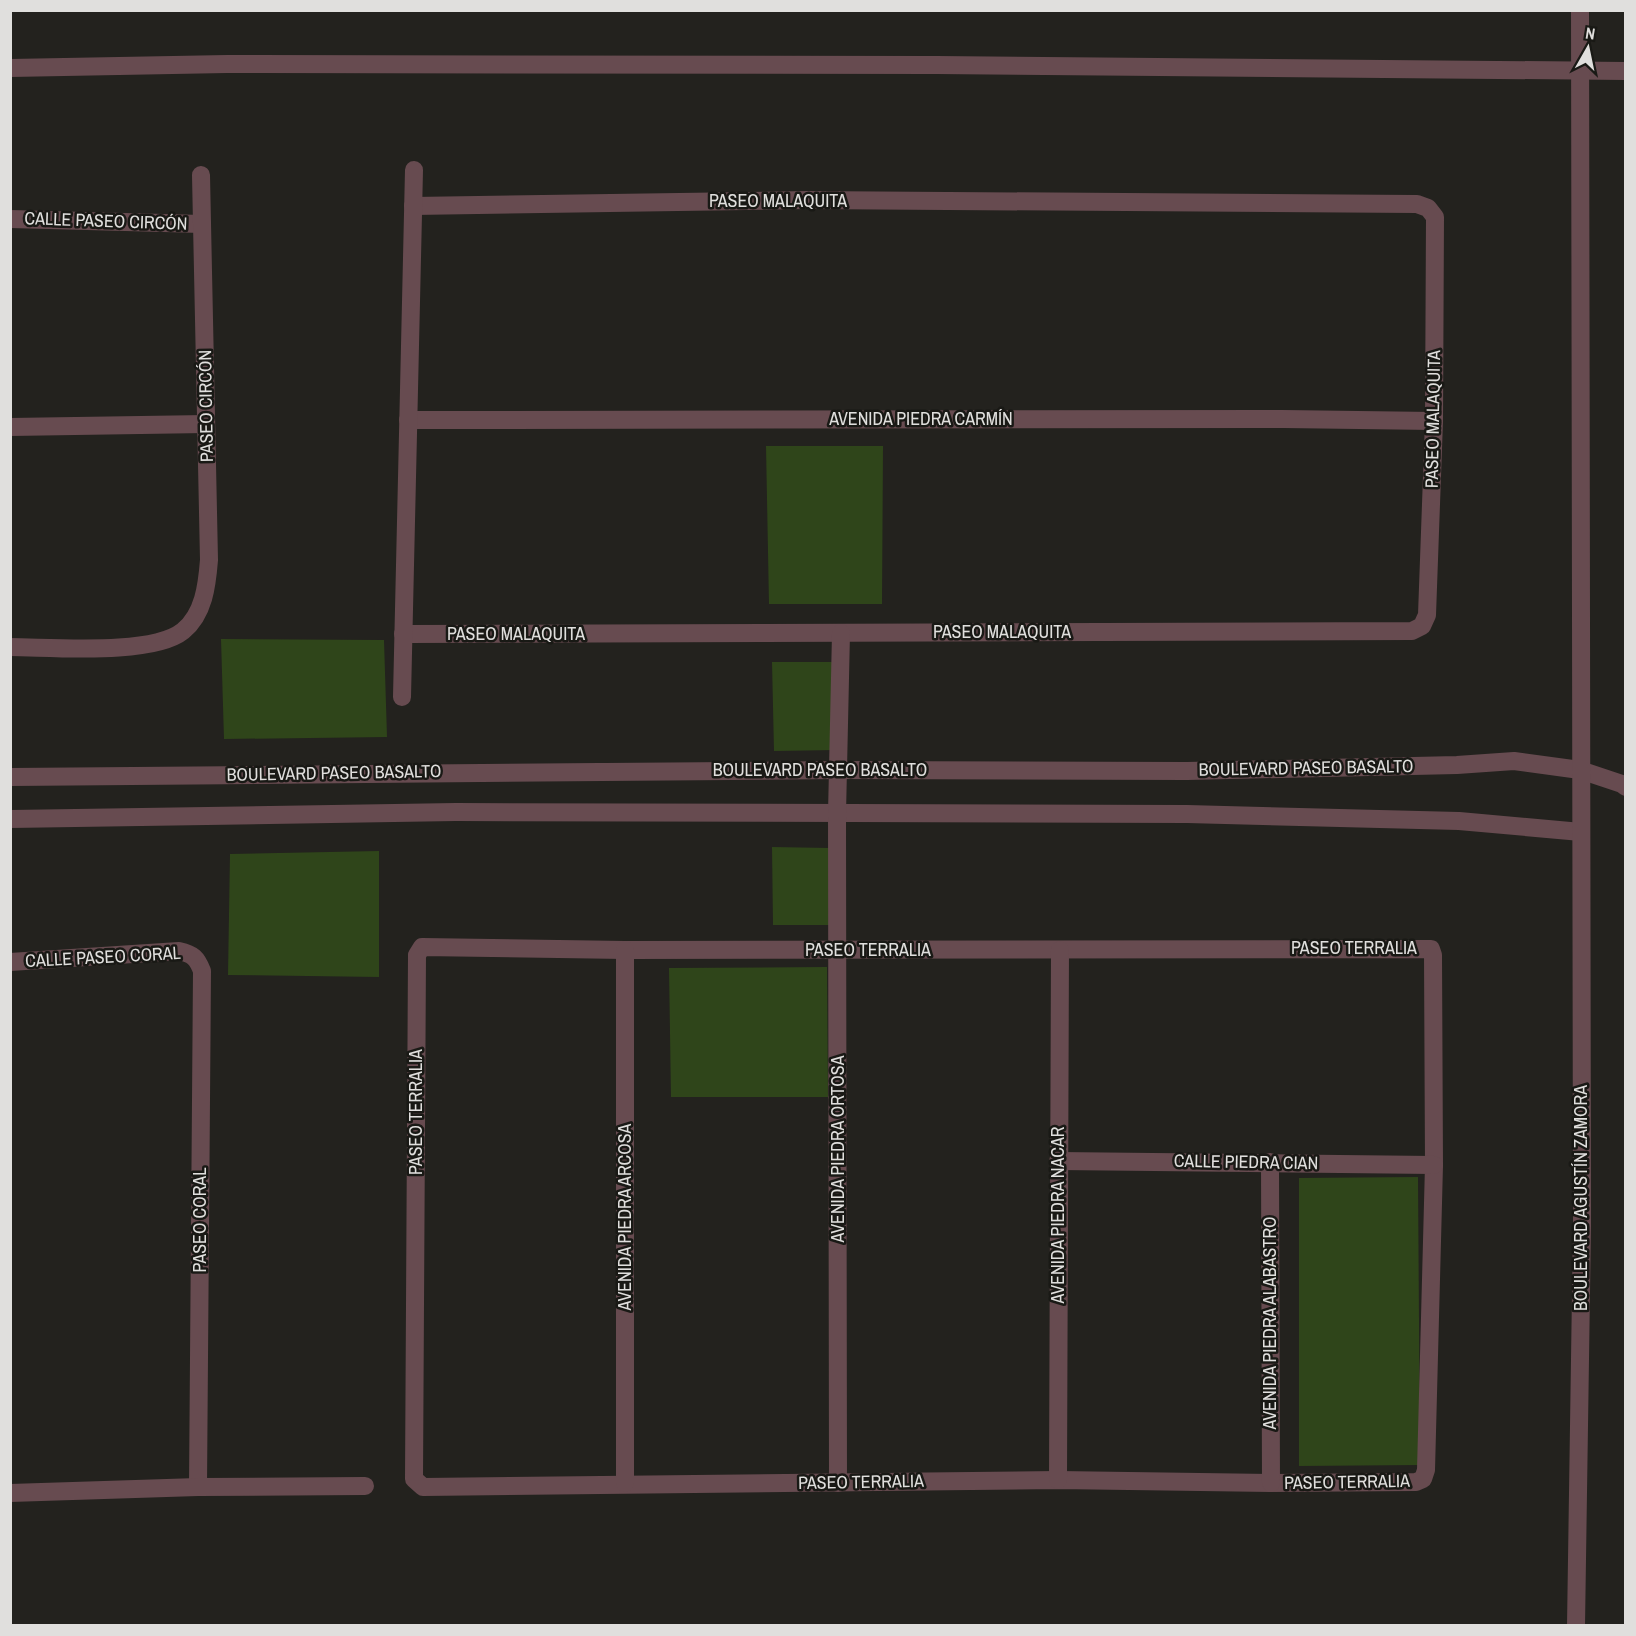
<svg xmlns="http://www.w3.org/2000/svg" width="1636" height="1636" font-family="'Archivo Narrow',sans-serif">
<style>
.green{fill:#2f451a}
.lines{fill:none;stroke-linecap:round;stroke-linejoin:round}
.street{stroke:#674b50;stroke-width:18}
.labels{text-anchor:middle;stroke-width:5;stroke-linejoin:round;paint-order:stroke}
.street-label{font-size:18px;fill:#e0dfdd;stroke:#191915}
</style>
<rect width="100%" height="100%" fill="#23221e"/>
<g class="green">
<polygon points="766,446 883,446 882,604 769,604"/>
<polygon points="221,639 384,640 387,737 224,739"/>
<polygon points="772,662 837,662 837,750 774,751"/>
<polygon points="772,847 830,848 830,925 773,925"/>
<polygon points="379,851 379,977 228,975 230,854"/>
<polygon points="827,967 828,1097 671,1097 669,968"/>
<polygon points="1418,1177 1420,1465 1299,1466 1299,1178"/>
</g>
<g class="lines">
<g class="street">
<polyline points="10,68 227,64 936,65 1626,71"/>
<polyline points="10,219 202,224"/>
<polyline points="408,420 1283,419 1434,421"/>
<polyline points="10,427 206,424"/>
<polyline points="403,634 1412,631 1422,626 1427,615 1434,421 1435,217 1428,208 1417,204 807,200 413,206"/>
<path d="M10 647C51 647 152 656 183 631 204 614 207 585 209 560L201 175"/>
<polyline points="402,697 414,170"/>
<polyline points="10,777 839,770 1187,771 1457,765 1514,761 1580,770 1622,784 1626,787"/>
<polyline points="10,819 456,812 1187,814 1459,821 1581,832"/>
<polygon points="422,947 625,950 1431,949 1433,955 1434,1165 1426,1470 1423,1479 1416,1482 1271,1483 1058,1480 423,1487 414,1479 417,955"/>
<polyline points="625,950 625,1483"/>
<path d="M10 962 179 951C193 954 197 958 202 971L198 1487"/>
<polyline points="1058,1161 1434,1165"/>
<polyline points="1270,1162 1271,1483"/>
<polyline points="1058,1480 1060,950"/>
<polyline points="838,1483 837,814 841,633"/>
<polyline points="10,1493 198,1487 365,1486"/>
<polyline points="1576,1626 1582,1226 1580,10"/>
</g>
</g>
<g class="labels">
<g class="street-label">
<text x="778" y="207">PASEO MALAQUITA</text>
<text transform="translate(106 221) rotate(2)" y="6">CALLE PASEO CIRCÓN</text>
<text transform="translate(206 406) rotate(-91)" y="6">PASEO CIRCÓN</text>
<text x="921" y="425">AVENIDA PIEDRA CARMÍN</text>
<text transform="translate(1433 419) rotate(-89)" y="6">PASEO MALAQUITA</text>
<text x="1002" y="638">PASEO MALAQUITA</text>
<text x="516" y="640">PASEO MALAQUITA</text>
<text transform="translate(1306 768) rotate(-1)" y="6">BOULEVARD PASEO BASALTO</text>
<text x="820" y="776">BOULEVARD PASEO BASALTO</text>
<text transform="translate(334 773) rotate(-1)" y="6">BOULEVARD PASEO BASALTO</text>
<text x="1354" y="954">PASEO TERRALIA</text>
<text x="868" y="956">PASEO TERRALIA</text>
<text transform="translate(103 957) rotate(-3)" y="6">CALLE PASEO CORAL</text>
<text transform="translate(416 1112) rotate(-90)" y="6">PASEO TERRALIA</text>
<text transform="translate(838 1149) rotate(-90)" y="6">AVENIDA PIEDRA ORTOSA</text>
<text transform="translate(1246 1162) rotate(1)" y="6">CALLE PIEDRA CIAN</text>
<text transform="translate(1581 1198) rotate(-90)" y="6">BOULEVARD AGUSTÍN ZAMORA</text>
<text transform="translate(1058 1215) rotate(-90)" y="6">AVENIDA PIEDRA NACAR</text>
<text transform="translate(625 1217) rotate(-90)" y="6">AVENIDA PIEDRA ARCOSA</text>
<text transform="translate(200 1220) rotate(-90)" y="6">PASEO CORAL</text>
<text transform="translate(1270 1323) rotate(-90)" y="6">AVENIDA PIEDRA ALABASTRO</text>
<text transform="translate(861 1482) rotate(-1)" y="6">PASEO TERRALIA</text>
<text transform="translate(1347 1482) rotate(-1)" y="6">PASEO TERRALIA</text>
</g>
</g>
<rect width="1636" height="1636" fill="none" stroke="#e0dfdd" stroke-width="24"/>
<g transform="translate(1588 48) rotate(9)" stroke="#191915" stroke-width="4.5" paint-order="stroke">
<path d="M0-4.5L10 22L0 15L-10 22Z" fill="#e0dfdd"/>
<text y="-9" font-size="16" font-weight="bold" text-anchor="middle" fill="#e0dfdd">N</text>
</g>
</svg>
